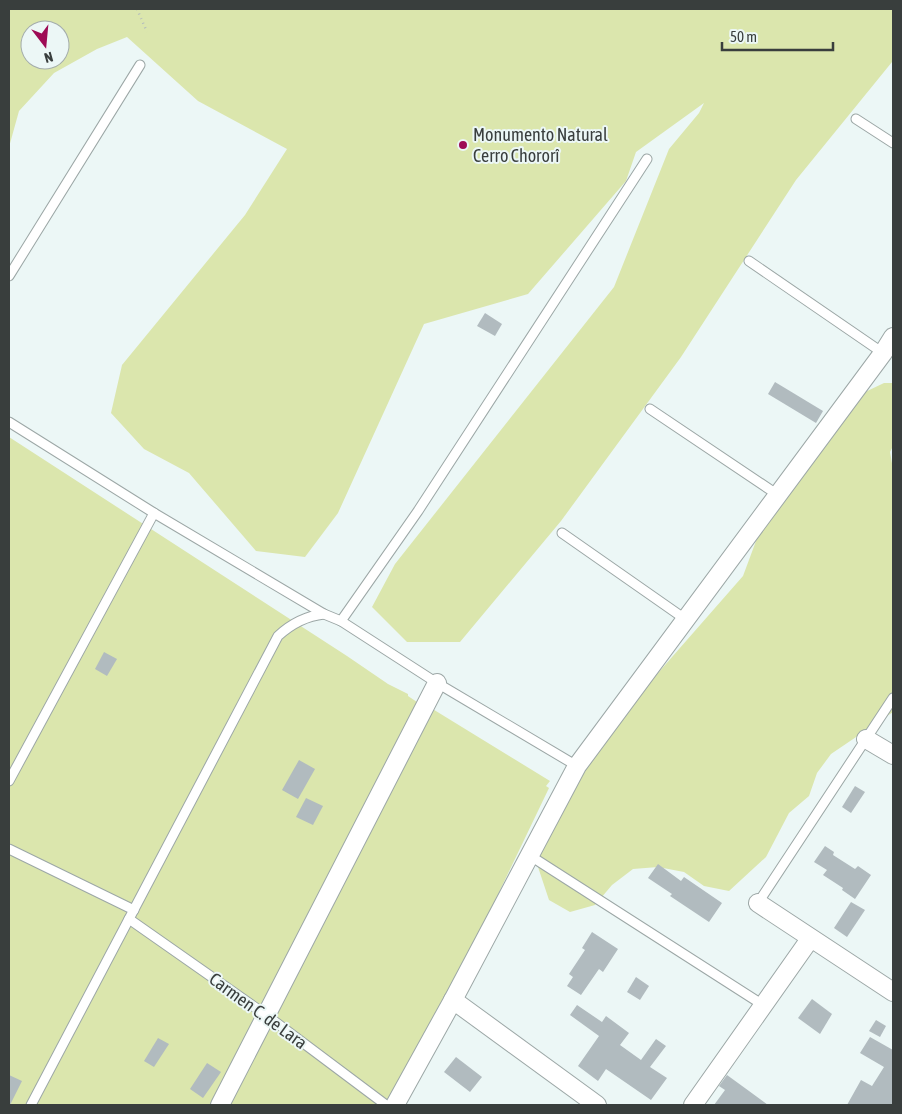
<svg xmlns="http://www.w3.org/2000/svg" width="902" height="1114" font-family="'Asap Condensed',sans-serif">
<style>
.green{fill:#dbe6ad;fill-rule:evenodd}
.building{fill:#b1bbbf}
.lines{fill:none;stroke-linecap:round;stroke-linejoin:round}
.service-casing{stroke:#9ca7a6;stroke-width:11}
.minor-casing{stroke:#9ca7a6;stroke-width:20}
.path{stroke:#b5bebd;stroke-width:2.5;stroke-dasharray:1 4;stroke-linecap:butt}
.service{stroke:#fff;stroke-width:9}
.minor{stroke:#fff;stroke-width:18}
.poi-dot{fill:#9e0b55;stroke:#ecf7f6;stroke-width:2}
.labels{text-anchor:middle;stroke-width:4;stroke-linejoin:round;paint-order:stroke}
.poi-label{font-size:18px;fill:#393e3d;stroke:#ecf7f6;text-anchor:start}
.street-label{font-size:18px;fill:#393e3d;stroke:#ecf7f6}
</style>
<rect width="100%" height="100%" fill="#ecf7f6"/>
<g class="green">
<path d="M9 9H893L892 62 796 180 681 357 561 521 460 642H407L372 607 395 564 614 287 669 149 699 113 704 103 636 152 626 181 528 294 424 324 338 513 305 557 256 551 189 473 144 449 111 413 122 365 245 215 287 149 198 101 127 37 97 49 54 73 19 111 9 147ZM30 30H60V60H30Z"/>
<polygon points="884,383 893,383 893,446 890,452 893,469 893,712 831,754 817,773 809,796 789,813 766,857 729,891 704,886 684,872 658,867 633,869 612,885 595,905 570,912 549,900 533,852 535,825 626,707 644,689 743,576 769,506 863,393"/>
<polygon points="9,437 347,656 388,684 408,694 408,696 429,710 431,708 550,781 546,786 549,788 397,1105 9,1105"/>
</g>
<g class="building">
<polygon points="485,313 502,324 495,336 477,326"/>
<polygon points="775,382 823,411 816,423 768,394"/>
<polygon points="104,652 117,659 107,676 95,669"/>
<polygon points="299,760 315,769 298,799 282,790"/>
<polygon points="855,786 865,792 851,813 842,807"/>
<polygon points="306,798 323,806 313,825 296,817"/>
<polygon points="825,846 834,852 833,855 855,869 858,866 871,875 855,899 842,890 843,888 823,875 827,870 814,862"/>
<polygon points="658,864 681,881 684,877 722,903 709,922 670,896 672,894 648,878"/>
<polygon points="851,902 865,910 847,937 834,928"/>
<polygon points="592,932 618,949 603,972 599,969 581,995 567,986 573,977 569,974 585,950 582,948"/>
<polygon points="636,977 649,986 640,1000 627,992"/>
<polygon points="812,999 832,1014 820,1034 798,1018"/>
<polygon points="577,1005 602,1022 606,1016 629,1033 620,1045 641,1060 656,1039 666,1046 650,1067 667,1078 651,1100 606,1069 598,1081 578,1066 599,1036 570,1015"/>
<polygon points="876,1020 886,1026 880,1037 869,1031"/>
<polygon points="870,1037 893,1050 893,1105 847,1105 861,1080 872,1086 884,1067 860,1053"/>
<polygon points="158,1038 169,1044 154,1067 144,1061"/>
<polygon points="456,1057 482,1077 470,1092 444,1072"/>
<polygon points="207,1063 221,1072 203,1098 190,1089"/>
<polygon points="9,1075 22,1081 10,1105 9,1105"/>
<polygon points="727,1075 749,1091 768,1105 714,1105 725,1090 719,1086"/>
</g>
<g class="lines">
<g class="service-casing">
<g id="service">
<polyline points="856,119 893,143"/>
<polyline points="749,261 883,353"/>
<polyline points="9,276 140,65"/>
<polyline points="650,409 778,495"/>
<polyline points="9,422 154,513 324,614 341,621 437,683 577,766"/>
<polyline points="562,533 685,619"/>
<polyline points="341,621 418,511 647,159"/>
<polyline points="9,781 154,513"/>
<polyline points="9,849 134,910"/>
<polyline points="529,855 763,1005"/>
<polyline points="758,903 893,698"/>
<polyline points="129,919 266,1015 386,1105"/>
<path d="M31 1105 278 636C291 624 306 616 324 614"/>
</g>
</g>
<g class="minor-casing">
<g id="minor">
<polyline points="866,739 893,755"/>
<polyline points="758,903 893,992"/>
<polyline points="453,1000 597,1105"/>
<polyline points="220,1105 437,683"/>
<polyline points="395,1105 453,1000 577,766 883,353 893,337"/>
<polyline points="693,1105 810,939"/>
</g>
</g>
<polyline class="path" points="137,9 147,32"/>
<use href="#service" class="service"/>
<use href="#minor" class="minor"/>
</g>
<circle class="poi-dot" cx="463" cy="145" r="5"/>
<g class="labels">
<g class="poi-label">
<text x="473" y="141">Monumento Natural<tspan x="473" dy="21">Cerro Chororî</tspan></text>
</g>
<g class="street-label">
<text transform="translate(258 1011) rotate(36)" y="6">Carmen C. de Lara</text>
</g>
</g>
<rect width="902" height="1114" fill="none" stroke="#393e3d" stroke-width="20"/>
<g transform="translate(45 45) rotate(164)"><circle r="24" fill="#ecf7f6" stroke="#a4adac"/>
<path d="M0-4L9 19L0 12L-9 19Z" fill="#9e0b55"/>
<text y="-8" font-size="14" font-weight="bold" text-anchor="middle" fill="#393e3d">N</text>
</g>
<path d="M722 42v8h111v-8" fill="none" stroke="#393e3d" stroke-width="2.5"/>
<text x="730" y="42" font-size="15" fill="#393e3d" stroke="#ecf7f6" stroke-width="4" paint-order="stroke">50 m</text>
</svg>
